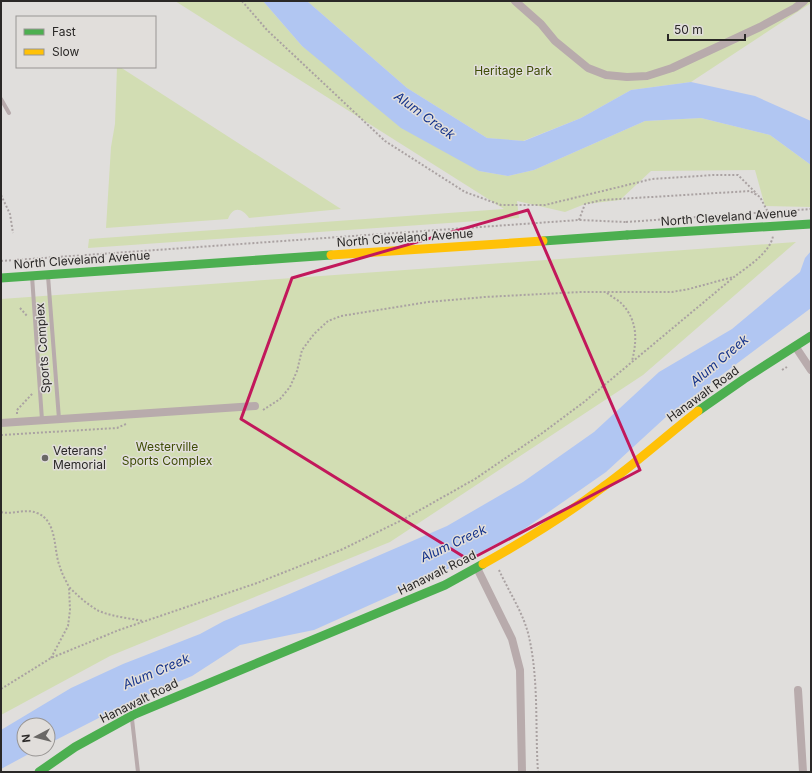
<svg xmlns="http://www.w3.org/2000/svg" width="812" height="773" font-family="Inter,sans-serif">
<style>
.green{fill:#d2ddb3}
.water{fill:#b1c6f2}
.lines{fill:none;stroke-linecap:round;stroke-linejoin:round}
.path{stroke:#aaa2a2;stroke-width:2;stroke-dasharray:2 2;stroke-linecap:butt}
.lane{stroke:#b8abac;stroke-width:4}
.street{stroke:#b8abac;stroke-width:8}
.fast{stroke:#4caf50;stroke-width:9}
.slow{stroke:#ffc107;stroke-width:9}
.path-bridge{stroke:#aaa2a2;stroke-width:2;stroke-dasharray:2 2;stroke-linecap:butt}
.fast-bridge{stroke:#4caf50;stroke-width:9}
.marked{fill:none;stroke:#c2185b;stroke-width:3;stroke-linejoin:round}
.poi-dot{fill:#6a6866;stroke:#e1dedb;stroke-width:1.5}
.labels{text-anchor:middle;stroke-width:3;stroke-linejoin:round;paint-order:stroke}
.park-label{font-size:12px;fill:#3e4c04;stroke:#e1dedb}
.street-label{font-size:12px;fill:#2a2827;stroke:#e1dedb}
.poi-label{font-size:12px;fill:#2a2827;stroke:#e1dedb;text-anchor:start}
.water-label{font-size:13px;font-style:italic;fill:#13328b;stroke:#e1dedb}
</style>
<rect width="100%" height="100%" fill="#e0dedc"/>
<g class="green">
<polygon points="175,1 263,1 302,46 479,171 508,176 534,170 645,121 701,118 770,135 811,165 811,207 765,206 755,170 651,171 620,200 585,204 565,212 517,201 519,218 88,248 89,239 504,209"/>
<polygon points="307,1 811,1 811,3 691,82 631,90 581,118 523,141 487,138 407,88"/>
<path d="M117 67H120L341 209 249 218C242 208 233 206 228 219L106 228 111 147 115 124Z"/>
<polygon points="796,242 643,375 390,542 110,656 1,715 1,299"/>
</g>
<g class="water">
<polygon points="263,1 307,1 407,88 487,138 524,141 581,118 631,90 691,82 755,96 811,121 811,165 770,135 701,118 645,121 534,170 508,176 479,171 401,128 302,46"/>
<polygon points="811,251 811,308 667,416 606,472 520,532 430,578 314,630 240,645 192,676 128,703 48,744 48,725 24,725 24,749 38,749 1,769 1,730 71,688 123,664 200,634 224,621 285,596 447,526 523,482 594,432 659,372 732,329 800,272 805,258"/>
</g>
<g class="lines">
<g class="path">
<polyline points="242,1 267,30 385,141 465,192 501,205 545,205 652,179 714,175 738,175 757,194"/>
<polyline points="1,195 10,214 13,233"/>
<polyline points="579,220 585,204 602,200 750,191 760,197 770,216"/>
<polyline points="1,261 579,220 626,222"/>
<path d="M607 293C612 297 618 300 622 304 638 321 637 341 632 361"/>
<polyline points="20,308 28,317"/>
<polyline points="782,370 787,367"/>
<polyline points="263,410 280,399 290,387 297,371 302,350 314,334 328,321 341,316 428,302 485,297 580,292 672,292 689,289 733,277"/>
<polyline points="17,414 17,410 33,393"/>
<polyline points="1,435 117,428 126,424"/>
<path d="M1 512C13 515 26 508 37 513 58 521 53 550 60 567 62 574 66 581 69 587"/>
<path d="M499 570C509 592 524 614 529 637 539 681 535 728 538 772"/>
<path d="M51 658 68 626 70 610 69 587C78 596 88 605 99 611 113 617 129 618 143 621"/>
<path d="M1 689 51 658 119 630 257 583 343 549 404 519 475 479 541 434 584 402 734 277C747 267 770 253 773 236"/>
</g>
<g class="lane">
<polyline points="1,99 9,113"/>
<polyline points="32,276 42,420"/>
<polyline points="48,276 59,419"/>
<polyline points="132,719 138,772"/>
</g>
<g class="street">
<polyline points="515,1 541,24 555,41 588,68 606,75 627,77 647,76 672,68 760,27 795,8 804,1"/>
<polyline points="795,346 811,370"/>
<polyline points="1,423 255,406"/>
<polyline points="477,568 512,639 520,670 522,772"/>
<polyline points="798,690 803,772"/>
</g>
<g class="fast">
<polyline points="543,241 627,235"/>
<polyline points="1,278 331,255"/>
<polyline points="698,411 744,379 811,336"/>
<polyline points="39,772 75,747 135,714 445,585 483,564"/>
</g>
<g class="slow">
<polyline points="331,255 543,241"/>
<path d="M483 564C524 541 565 516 603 487 636 463 666 436 698 411"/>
</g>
<polyline class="path-bridge" points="626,222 811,209"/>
<polyline class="fast-bridge" points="627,235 811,224"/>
</g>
<path class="marked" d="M528 210 640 470 469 560 241 419 292 278Z"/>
<circle class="poi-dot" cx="45" cy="458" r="4"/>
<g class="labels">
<g class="park-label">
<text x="513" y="75">Heritage Park</text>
<text x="167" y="451">Westerville<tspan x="167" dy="14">Sports Complex</tspan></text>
</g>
<g class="street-label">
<text transform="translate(729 217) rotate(-4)" y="4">North Cleveland Avenue</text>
<text transform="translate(405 238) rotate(-4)" y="4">North Cleveland Avenue</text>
<text transform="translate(82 260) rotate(-4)" y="4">North Cleveland Avenue</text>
<text transform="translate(43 348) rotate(-94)" y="4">Sports Complex</text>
<text transform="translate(703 394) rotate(-36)" y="4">Hanawalt Road</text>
<text transform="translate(437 573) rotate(-26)" y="4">Hanawalt Road</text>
<text transform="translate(139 701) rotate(-26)" y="4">Hanawalt Road</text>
</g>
<g class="poi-label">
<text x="53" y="455">Veterans'<tspan x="53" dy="14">Memorial</tspan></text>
</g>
<g class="water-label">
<text transform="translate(425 115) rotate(36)" y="5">Alum Creek</text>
<text transform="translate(719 360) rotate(-40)" y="5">Alum Creek</text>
<text transform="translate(453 543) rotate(-25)" y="5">Alum Creek</text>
<text transform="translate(156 671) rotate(-23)" y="5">Alum Creek</text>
</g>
</g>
<rect width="812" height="773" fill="none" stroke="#2a2827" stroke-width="4"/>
<rect x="16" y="16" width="140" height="52" fill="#e1dedb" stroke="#989593"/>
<rect x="24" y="29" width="20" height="6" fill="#4caf50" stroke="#989593"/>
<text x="52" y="36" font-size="12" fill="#2a2827">Fast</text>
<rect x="24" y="49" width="20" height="6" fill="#ffc107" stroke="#989593"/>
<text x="52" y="56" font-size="12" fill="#2a2827">Slow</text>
<g transform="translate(36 737) rotate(263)"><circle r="19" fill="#e1dedb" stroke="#989593"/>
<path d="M0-3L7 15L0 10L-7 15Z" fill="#6a6866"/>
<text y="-6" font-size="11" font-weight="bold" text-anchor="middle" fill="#2a2827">N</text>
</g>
<path d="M668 34v6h77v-6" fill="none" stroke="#2a2827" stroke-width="2"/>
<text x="674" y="34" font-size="12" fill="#2a2827" stroke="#e1dedb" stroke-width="3" paint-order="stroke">50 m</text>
</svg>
